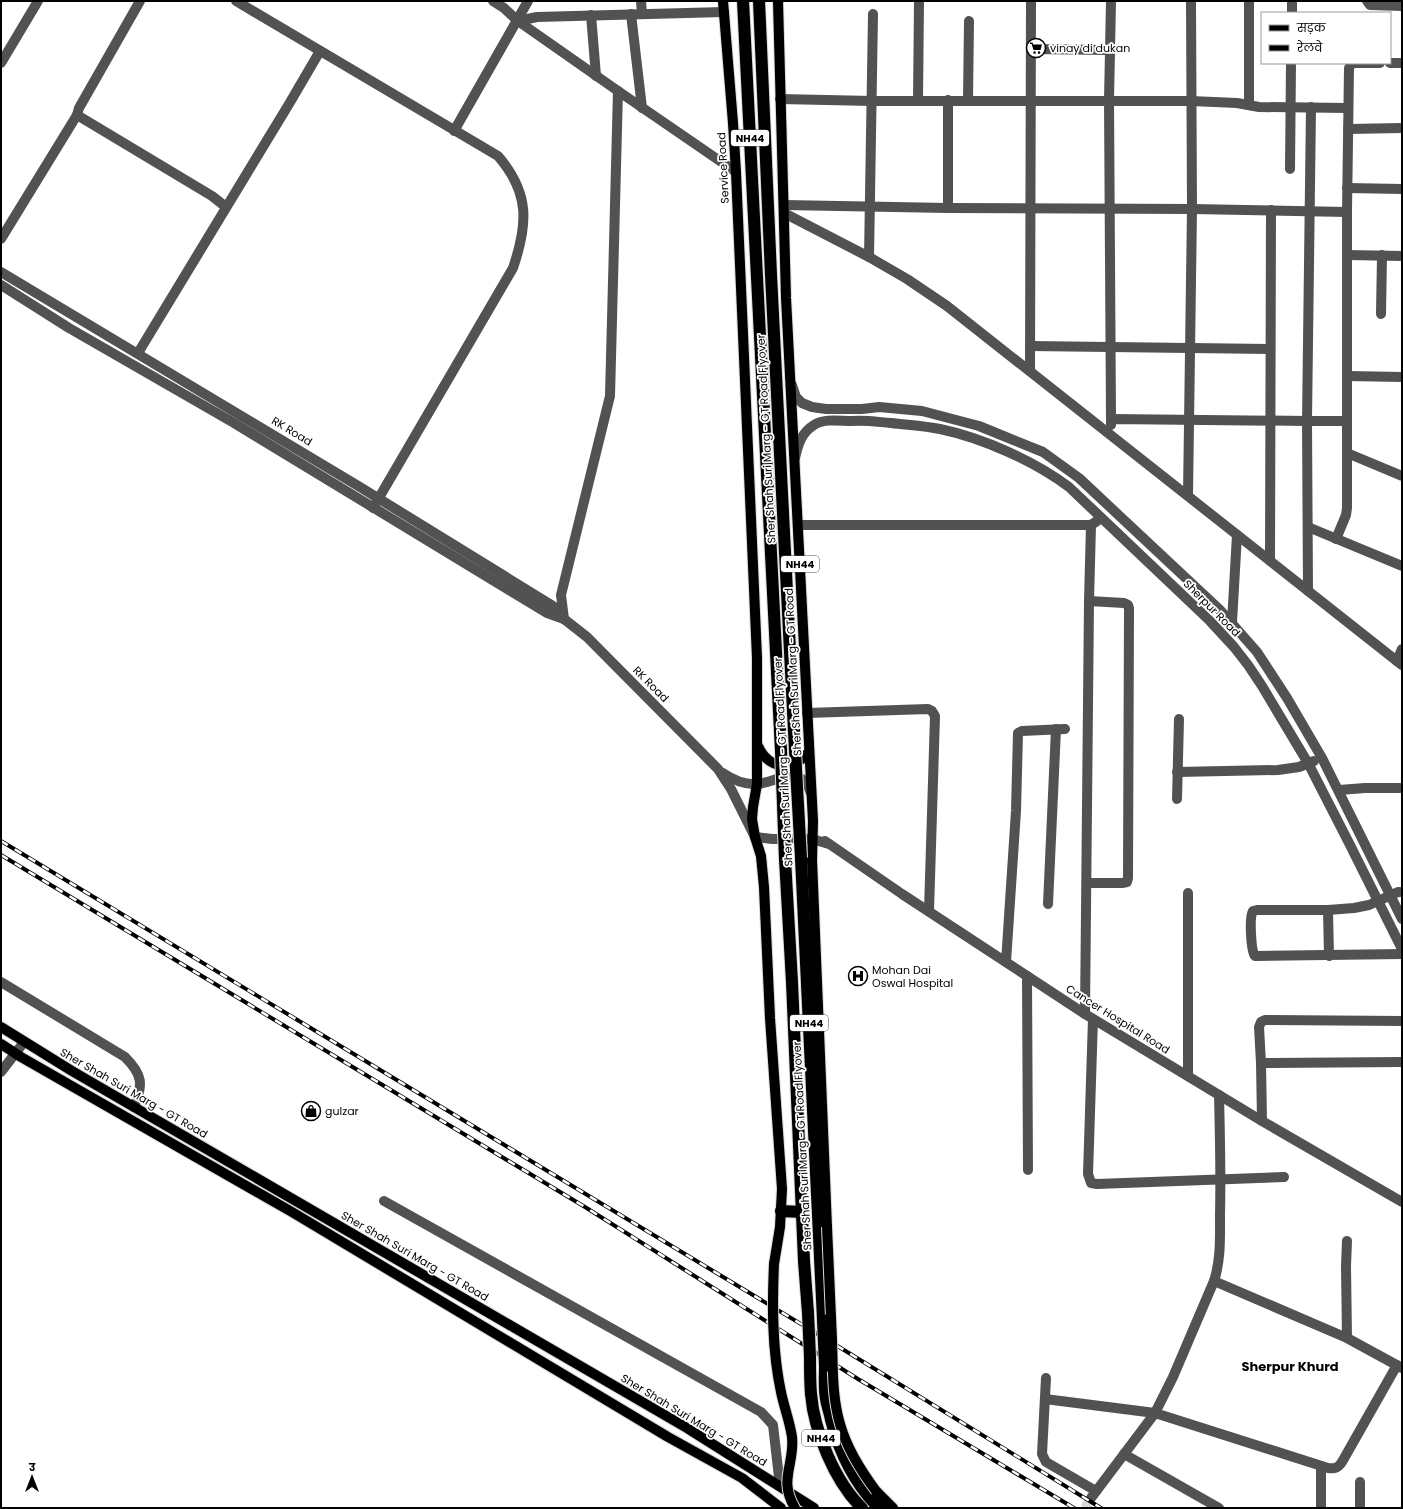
<svg xmlns="http://www.w3.org/2000/svg" width="1403" height="1509" font-family="Poppins,'Noto Sans Devanagari',sans-serif">
<style>
.lines{fill:none;stroke-linecap:round;stroke-linejoin:round}
.minor-tunnel{stroke:#d9d9d9;stroke-width:10;stroke-dasharray:10 5;stroke-linecap:butt}
.major-casing{stroke:#dbdbdb;stroke-width:12}
.highway-casing{stroke:#dbdbdb;stroke-width:14}
.minor{stroke:#525252;stroke-width:10}
.major{stroke:#000;stroke-width:10}
.highway{stroke:#000;stroke-width:12}
.rail-casing{stroke:#000;stroke-width:4}
.rail{stroke:#fff;stroke-width:2.5;stroke-dasharray:8;stroke-linecap:butt}
.major-bridge-casing{stroke:#dbdbdb;stroke-width:12;stroke-linecap:butt}
.highway-bridge-casing{stroke:#dbdbdb;stroke-width:14;stroke-linecap:butt}
.major-bridge{stroke:#000;stroke-width:10}
.highway-bridge{stroke:#000;stroke-width:12}
.labels{text-anchor:middle;stroke-width:3.5;stroke-linejoin:round;paint-order:stroke}
.shield{fill:#fff;stroke:#4c4c4c;stroke-width:1}
.shield-label{font-size:10px;font-weight:bold;fill:#000}
.poi-label{font-size:11px;fill:#000;stroke:#fff;text-anchor:start}
.street-label{font-size:11px;fill:#000;stroke:#fff}
.quarter-label{font-size:13px;font-weight:bold;fill:#000;stroke:#fff}
</style>
<rect width="100%" height="100%" fill="#fff"/>
<g class="lines">
<polyline class="minor-tunnel" points="1085,1508 1091,1498"/>
<g class="major-casing">
<g id="major">
<polyline points="723,1 733,123 736,172 757,658 757,784 753,807 752,819 755,837 761,856 764,887 770,1018 782,1189 780,1227 774,1264"/>
<polyline points="778,1 786,298 813,821 812,860 827,1227"/>
<path d="M758 746C769 770 793 771 809 752"/>
<polyline points="1,1027 72,1071 687,1428 814,1508"/>
<polyline points="1,1044 21,1057 292,1212 668,1437 742,1478 781,1508"/>
<polyline points="876,1491 893,1508"/>
</g>
</g>
<g class="highway-casing">
<g id="highway">
<polyline points="743,1 781,751"/>
<polyline points="759,1 771,275 795,751"/>
<polyline points="801,858 823,1320"/>
<polyline points="785,859 792,982 804,1261 808,1313"/>
<polyline points="781,1211 802,1212"/>
<path d="M810 1357C810 1370 810 1382 811 1394 814 1431 835 1482 862 1508"/>
<path d="M825 1366C825 1377 824 1388 826 1399 827 1406 830 1413 831 1420 840 1454 854 1483 879 1508"/>
</g>
</g>
<g class="minor">
<path d="M236 1 498 156C530 193 528 224 513 268L373 508"/>
<polyline points="493,1 504,8 518,21 618,91 736,172"/>
<polyline points="641,1 642,14"/>
<polyline points="1111,1 1109,100 1111,419"/>
<polyline points="1249,1 1249,105"/>
<polyline points="1367,1 1370,5 1402,6"/>
<polyline points="1292,13 1292,1"/>
<polyline points="631,14 642,108"/>
<polyline points="591,15 596,76"/>
<polyline points="518,21 537,17 724,12"/>
<polyline points="1031,49 1110,50"/>
<polyline points="1,63 38,1"/>
<polyline points="1390,63 1402,63"/>
<polyline points="780,99 872,101 1191,101 1237,103 1259,107 1348,108"/>
<polyline points="948,100 948,208"/>
<polyline points="968,100 969,21"/>
<polyline points="918,101 919,1"/>
<polyline points="1311,107 1307,421 1347,421"/>
<polyline points="77,115 212,196 226,207"/>
<polyline points="1348,129 1402,128"/>
<polyline points="454,131 528,1"/>
<polyline points="1290,169 1291,63"/>
<polyline points="1347,188 1402,189"/>
<polyline points="784,205 948,208 1192,209 1347,212 1349,68 1352,63 1380,63"/>
<polyline points="784,213 869,257 907,279 947,306 1402,665"/>
<polyline points="1,239 77,115 79,108 140,1"/>
<polyline points="1347,255 1402,256"/>
<polyline points="869,257 873,14"/>
<polyline points="1,272 360,487 553,606 564,619 587,637 718,769 731,789 755,837 772,839 812,839 829,844"/>
<polyline points="1,285 69,328 234,423 547,613 564,619"/>
<polyline points="1381,314 1382,255"/>
<polyline points="1030,346 1270,349"/>
<polyline points="138,353 289,104 320,51"/>
<polyline points="1030,371 1031,1"/>
<polyline points="1347,376 1402,377"/>
<polyline points="792,385 796,397 802,403 812,407 826,409 862,409 879,407 922,411 979,426 1043,452 1079,478 1221,611 1257,652 1287,698 1322,758 1402,919"/>
<polyline points="1111,425 1111,419 1307,421 1308,591"/>
<polyline points="1347,453 1402,476"/>
<path d="M795 458C798 445 801 433 814 425 824 418 840 421 852 421 866 420 878 422 891 423 907 425 924 426 940 429 983 438 1034 461 1069 487L1210 621 1234 647 1248 665 1262 686 1308 763 1349 843 1402 949"/>
<polyline points="1188,495 1192,209 1191,1"/>
<polyline points="798,525 1091,525 1097,521"/>
<polyline points="1308,527 1402,566"/>
<polyline points="1336,539 1346,515 1347,508 1347,212"/>
<polyline points="1270,561 1271,210"/>
<polyline points="564,619 561,595 610,396 618,91"/>
<polyline points="1232,622 1237,535"/>
<polyline points="1397,661 1402,649"/>
<polyline points="807,713 928,709 932,711 935,716 929,911"/>
<polyline points="1177,772 1278,770 1299,767 1314,761"/>
<path d="M723 773C733 780 745 785 758 784 779 781 800 763 811 793"/>
<polyline points="1339,790 1365,788 1402,788"/>
<polyline points="1177,799 1179,719"/>
<polyline points="825,841 902,894 1085,1014 1262,1121 1402,1202"/>
<polyline points="1087,883 1122,883 1127,882 1128,878 1129,608 1128,605 1124,603 1089,601"/>
<path d="M1402 892H1398L1369 905 1354 908 1328 910H1257L1253 911C1249 917 1251 951 1255 956L1402 954"/>
<polyline points="1188,893 1188,1076"/>
<polyline points="1048,904 1056,729"/>
<polyline points="1328,910 1329,956"/>
<polyline points="1006,962 1016,811 1018,733 1022,731 1065,729"/>
<polyline points="1027,976 1028,1170"/>
<path d="M1 982 125 1057C142 1074 144 1084 134 1107"/>
<polyline points="1085,1014 1089,601 1091,525"/>
<polyline points="1093,1019 1088,1174 1091,1183 1097,1184 1284,1177"/>
<polyline points="1402,1021 1265,1020 1261,1022 1259,1027 1261,1063 1402,1062"/>
<polyline points="1261,1063 1262,1121"/>
<polyline points="1,1072 24,1042"/>
<path d="M1219 1095C1220 1135 1221 1175 1220 1214 1220 1237 1221 1260 1214 1281L1347 1338 1402 1368"/>
<polyline points="384,1201 761,1412 773,1425 780,1486"/>
<path d="M1214 1281 1173 1377 1155 1413 1328 1468C1335 1469 1338 1468 1342 1462L1397 1365"/>
<polyline points="1347,1338 1346,1266 1347,1241"/>
<polyline points="1046,1378 1042,1454 1046,1462 1096,1491"/>
<polyline points="1045,1399 1155,1413"/>
<polyline points="1124,1454 1219,1508"/>
<polyline points="1321,1466 1321,1508"/>
<polyline points="1360,1482 1360,1508"/>
<polyline points="1091,1498 1155,1413"/>
</g>
<use href="#major" class="major"/>
<use href="#highway" class="highway"/>
<g class="rail-casing">
<g id="rail">
<polyline points="1,841 844,1350 1101,1508"/>
<polyline points="1,855 585,1207 858,1379 1074,1508"/>
</g>
</g>
<use href="#rail" class="rail"/>
<g class="major-bridge-casing">
<g id="major-bridge">
<path d="M827 1227C829 1265 830 1302 832 1340 833 1368 832 1397 840 1424 847 1449 861 1471 876 1491"/>
<path d="M774 1264C772 1307 772 1350 781 1392 784 1407 790 1422 792 1437 795 1464 778 1480 795 1508"/>
</g>
</g>
<g class="highway-bridge-casing">
<g id="highway-bridge">
<polyline points="781,751 785,859"/>
<polyline points="795,751 801,858"/>
<polyline points="808,1313 810,1357"/>
<polyline points="823,1320 825,1366"/>
</g>
</g>
<use href="#major-bridge" class="major-bridge"/>
<use href="#highway-bridge" class="highway-bridge"/>
</g>
<defs>
<g id="supermarket-ring" transform="scale(1)"><circle r="9.5" fill="#fff" stroke="#000" stroke-width="1.5"/><path d="M-6-5.5h2.5l.6 2H6L4.5 2H-2.5L-4.4-4H-6ZM-1.5 3.2a1.3 1.3 0 1 0 .1 0ZM3 3.2a1.3 1.3 0 1 0 .1 0Z" fill="#000"/></g>
<g id="hospital-ring" transform="scale(1)"><circle r="9.5" fill="#fff" stroke="#000" stroke-width="1.5"/><path d="M-5-5h3v3.5h4V-5h3V5h-3V1.5h-4V5h-3Z" fill="#000"/></g>
<g id="shop-ring" transform="scale(1)"><circle r="9.5" fill="#fff" stroke="#000" stroke-width="1.5"/><path d="M-5-2.5h2.3a2.7 3.5 0 0 1 5.4 0H5L5.5 6h-11ZM-1.5-2.5h3a1.5 2.3 0 0 0-3 0Z" fill="#000"/></g>
</defs>
<g fill-rule="evenodd">
<use href="#supermarket-ring" x="1036" y="48"/>
<use href="#hospital-ring" x="858" y="976"/>
<use href="#shop-ring" x="311" y="1111"/>
</g>
<g class="labels">
<g class="shield">
<rect x="731" y="130" width="38" height="16" rx="3"/>
<rect x="781" y="556" width="38" height="16" rx="3"/>
<rect x="790" y="1015" width="38" height="16" rx="3"/>
<rect x="802" y="1430" width="38" height="16" rx="3"/>
</g>
<g class="shield-label">
<text x="750" y="142">NH44</text>
<text x="800" y="568">NH44</text>
<text x="809" y="1027">NH44</text>
<text x="821" y="1442">NH44</text>
</g>
<g class="poi-label">
<text x="1050" y="52">vinay di dukan</text>
<text x="872" y="974">Mohan Dai<tspan x="872" dy="13">Oswal Hospital</tspan></text>
<text x="325" y="1115">gulzar</text>
</g>
<g class="street-label">
<text transform="translate(723 168) rotate(-93)" y="4">Service Road</text>
<text transform="translate(292 431) rotate(31)" y="4">RK Road</text>
<text transform="translate(766 439) rotate(-93)" y="4">Sher Shah Suri Marg - GT Road Flyover</text>
<text transform="translate(1212 608) rotate(45)" y="4">Sherpur Road</text>
<text transform="translate(793 672) rotate(-93)" y="4">Sher Shah Suri Marg - GT Road</text>
<text transform="translate(651 684) rotate(45)" y="4">RK Road</text>
<text transform="translate(783 762) rotate(-93)" y="4">Sher Shah Suri Marg - GT Road Flyover</text>
<text transform="translate(1118 1019) rotate(32)" y="4">Cancer Hospital Road</text>
<text transform="translate(134 1093) rotate(30)" y="4">Sher Shah Suri Marg - GT Road</text>
<text transform="translate(802 1146) rotate(-93)" y="4">Sher Shah Suri Marg - GT Road Flyover</text>
<text transform="translate(415 1256) rotate(30)" y="4">Sher Shah Suri Marg - GT Road</text>
<text transform="translate(694 1420) rotate(31)" y="4">Sher Shah Suri Marg - GT Road</text>
</g>
<g class="quarter-label">
<text x="1290" y="1371">Sherpur Khurd</text>
</g>
</g>
<rect width="1403" height="1509" fill="none" stroke="#000000" stroke-width="4"/>
<rect x="1261" y="12" width="130" height="52" fill="#ffffff" stroke="#999999"/>
<rect x="1269" y="25" width="20" height="6" fill="#000000" stroke="#999999"/>
<text x="1297" y="32" font-size="12" fill="#000000">सड़क</text>
<rect x="1269" y="45" width="20" height="6" fill="#000000" stroke="#999999"/>
<text x="1297" y="52" font-size="12" fill="#000000">रेलवे</text>
<g transform="translate(32 1477)" stroke="#ffffff" stroke-width="3" paint-order="stroke">
<path d="M0-3L7 15L0 10L-7 15Z" fill="#000000"/>
<text y="-6" font-size="11" font-weight="bold" text-anchor="middle" fill="#000000">उ</text>
</g>
</svg>
